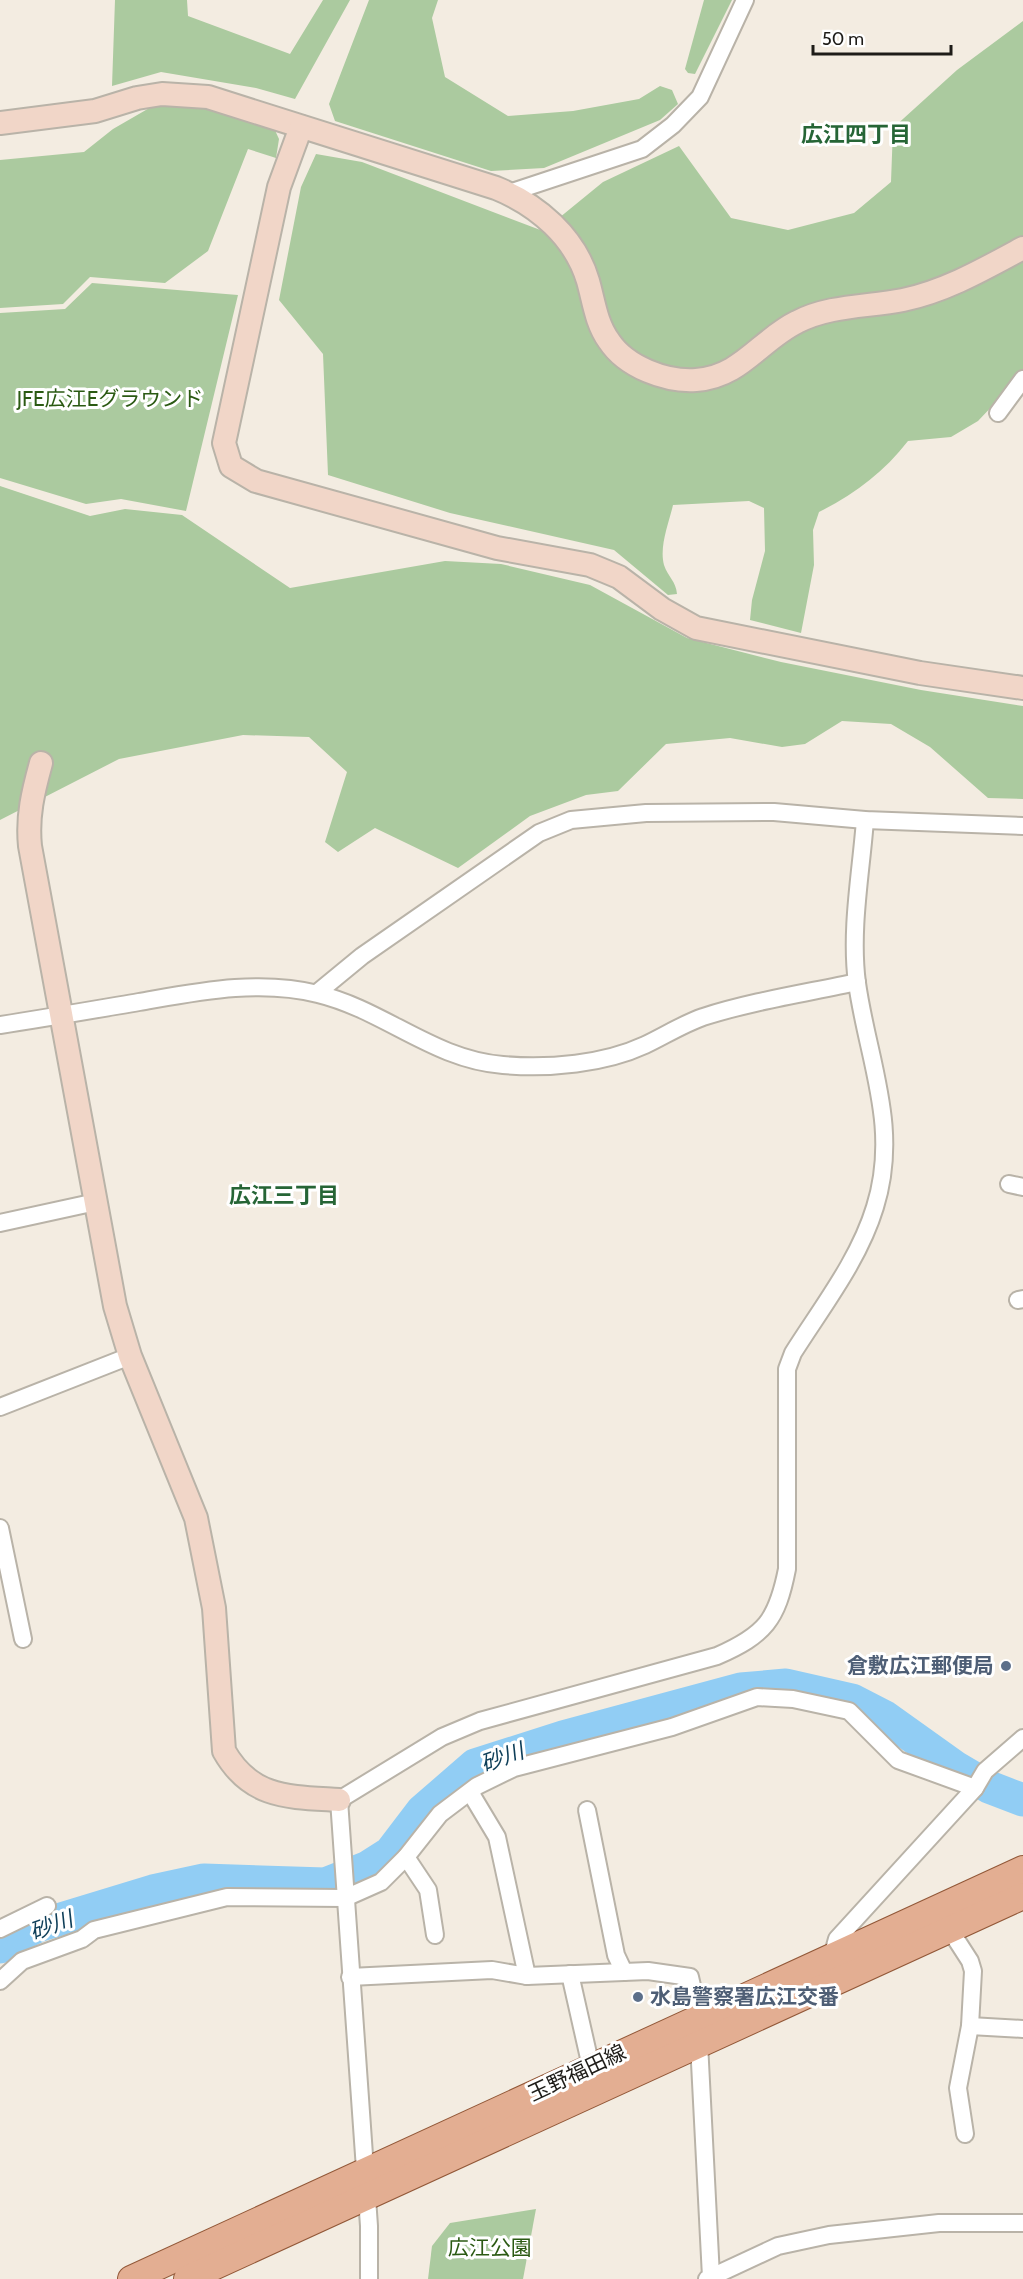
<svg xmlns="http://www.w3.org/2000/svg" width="1023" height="2279" font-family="Cabin,'Noto Sans JP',sans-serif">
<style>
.green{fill:#abca9f}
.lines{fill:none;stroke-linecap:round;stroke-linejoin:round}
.river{stroke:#91cdf4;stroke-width:33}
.street-casing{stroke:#b9b3a8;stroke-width:20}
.secondary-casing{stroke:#b9b3a8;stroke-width:26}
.primary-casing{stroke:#925838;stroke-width:28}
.street{stroke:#fff;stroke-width:16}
.secondary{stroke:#f1d6c8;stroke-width:22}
.primary{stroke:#e3ae92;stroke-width:26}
.service-dot{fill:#5c6f8a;stroke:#fff;stroke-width:2}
.labels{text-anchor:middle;stroke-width:6;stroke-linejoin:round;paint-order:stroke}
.park-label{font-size:21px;fill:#2b5a13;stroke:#fff}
.service-label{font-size:21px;font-weight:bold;fill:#4e5e75;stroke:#fff;text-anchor:end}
.street-label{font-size:21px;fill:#1e1c18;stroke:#fff}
.neighbourhood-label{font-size:22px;font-weight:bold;fill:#266536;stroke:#fff}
.water-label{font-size:22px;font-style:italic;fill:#0e3e58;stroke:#fff}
</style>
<rect width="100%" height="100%" fill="#f3ece1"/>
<g class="green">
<polygon points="115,0 187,0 188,16 290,54 323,0 350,0 295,99 256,88 161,72 112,86"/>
<polygon points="369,0 438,0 432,18 445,77 508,116 573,111 639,99 660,86 672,90 678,104 660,120 544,168 491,171 335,121 329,104"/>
<polygon points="704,0 732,0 695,74 688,73 685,69"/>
<path d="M1023 21V386L996 402 978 421 951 437 908 441C884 472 855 494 819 512L813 530 814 565 801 633 750 620 752 600 765 551 764 508 749 501 673 505C669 523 659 546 664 565 668 577 676 581 677 594L668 595 614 550 450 513 328 475 323 354 279 300 301 187 316 154 362 162 543 231 603 182 679 146 731 218 788 230 854 213 891 182 893 128 957 70Z"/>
<polygon points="186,102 273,126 279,139 276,158 248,149 208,251 165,283 90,277 63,304 0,308 0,160 84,152 113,129 158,103"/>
<polygon points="92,283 238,295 186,511 121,499 86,504 0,478 0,313 65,309"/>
<polygon points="0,486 90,516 125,509 182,515 290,588 445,561 501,564 590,585 687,638 781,662 921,690 1023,706 1023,799 988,798 930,747 891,724 842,721 805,744 782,747 730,738 666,744 618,791 586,795 530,816 458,868 375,828 338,852 325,842 347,772 309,737 243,735 119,759 0,820"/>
<polygon points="536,2209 523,2279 428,2279 432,2246 450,2223"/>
</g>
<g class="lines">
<polyline class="river" points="0,1947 6,1942 38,1926 153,1891 204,1880 325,1884 368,1867 390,1853 422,1811 475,1765 563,1737 741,1689 786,1685 852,1700 885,1717 955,1767 989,1787 1023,1800"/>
<g class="street-casing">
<g id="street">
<polyline points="509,193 642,149 673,125 700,97 745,0"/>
<polyline points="998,413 1023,379"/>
<polyline points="317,993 362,956 539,833 571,820 646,813 774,812 865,820 1023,826"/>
<path d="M0 1025C46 1018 92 1010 139 1002 197 992 259 979 318 994 384 1010 434 1060 503 1065 549 1069 604 1064 645 1045 664 1036 683 1024 703 1017 753 1001 806 993 857 982"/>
<polyline points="1009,1184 1023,1187"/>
<polyline points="0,1223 96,1202"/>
<polyline points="1018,1300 1023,1299"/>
<polyline points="0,1407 130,1356"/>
<polyline points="0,1528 23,1639"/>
<polyline points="470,1792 497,1837 527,1976"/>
<polyline points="587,1810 616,1955 624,1972"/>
<polyline points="406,1857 428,1890 435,1935"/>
<polyline points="0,1929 47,1906"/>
<polyline points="950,1930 970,1961 973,1971 970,2026 958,2088 965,2134"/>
<polyline points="832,1957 837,1939 975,1788 985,1771 1023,1738"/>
<polyline points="570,1974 591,2067"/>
<polyline points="350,1977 492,1970 527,1976 648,1971 690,1977 699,2017"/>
<polyline points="0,1981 22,1961 82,1939 94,1930 227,1897 345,1898 381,1882 406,1857 440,1814 477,1786 514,1768 672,1727 757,1697 793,1699 849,1711 898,1760 975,1788"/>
<polyline points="970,2026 1023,2029"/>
<polyline points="699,2043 711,2277"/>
<path d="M369 2279V2226L339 1800 442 1737 480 1721 717 1656C765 1635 777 1620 787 1569V1369L793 1353C822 1307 859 1260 875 1207 900 1127 868 1061 857 983 850 930 861 873 865 820"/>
<polyline points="707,2279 778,2246 829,2235 939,2223 1023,2223"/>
</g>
</g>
<g class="secondary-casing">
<g id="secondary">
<path d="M0 123 95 111 137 98 162 94 208 97 496 188C538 205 575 237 588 281 594 302 596 323 609 341 626 367 666 382 696 380 741 377 760 340 797 322 830 305 867 307 903 300 946 291 984 269 1023 248"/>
<polyline points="301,127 279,187 224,443 231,466 256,481 497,548 590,565 619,577 662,609 696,628 920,673 1023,688"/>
<path d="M41 763C33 792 27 816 30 846L115 1306 130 1356 196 1518 214 1608 224 1751C251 1799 290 1797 339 1800"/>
</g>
</g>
<g class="primary-casing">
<g id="primary">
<polyline points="131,2279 1023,1869"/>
<polyline points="187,2279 1023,1896"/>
</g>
</g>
<use href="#street" class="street"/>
<use href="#secondary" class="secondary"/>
<use href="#primary" class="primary"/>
</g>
<g class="service-dot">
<circle cx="1006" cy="1666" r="6"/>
<circle cx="638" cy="1997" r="6"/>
</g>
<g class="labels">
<g class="park-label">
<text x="110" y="406">JFE広江Eグラウンド</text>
<text x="490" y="2255">広江公園</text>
</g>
<g class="service-label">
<text x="994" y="1673">倉敷広江郵便局</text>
<text x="650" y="2004" text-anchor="start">水島警察署広江交番</text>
</g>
<g class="street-label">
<text transform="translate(577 2073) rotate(-25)" y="7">玉野福田線</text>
</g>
<g class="neighbourhood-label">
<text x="856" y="142">広江四丁目</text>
<text x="284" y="1203">広江三丁目</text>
</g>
<g class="water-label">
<text transform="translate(502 1757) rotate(-20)" y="8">砂川</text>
<text transform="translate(51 1925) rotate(-20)" y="8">砂川</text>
</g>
</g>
<path d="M813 45v9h138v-9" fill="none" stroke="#1e1c18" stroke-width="3"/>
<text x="822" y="45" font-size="18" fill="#1e1c18" stroke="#ffffff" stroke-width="4.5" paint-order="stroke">50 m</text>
</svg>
